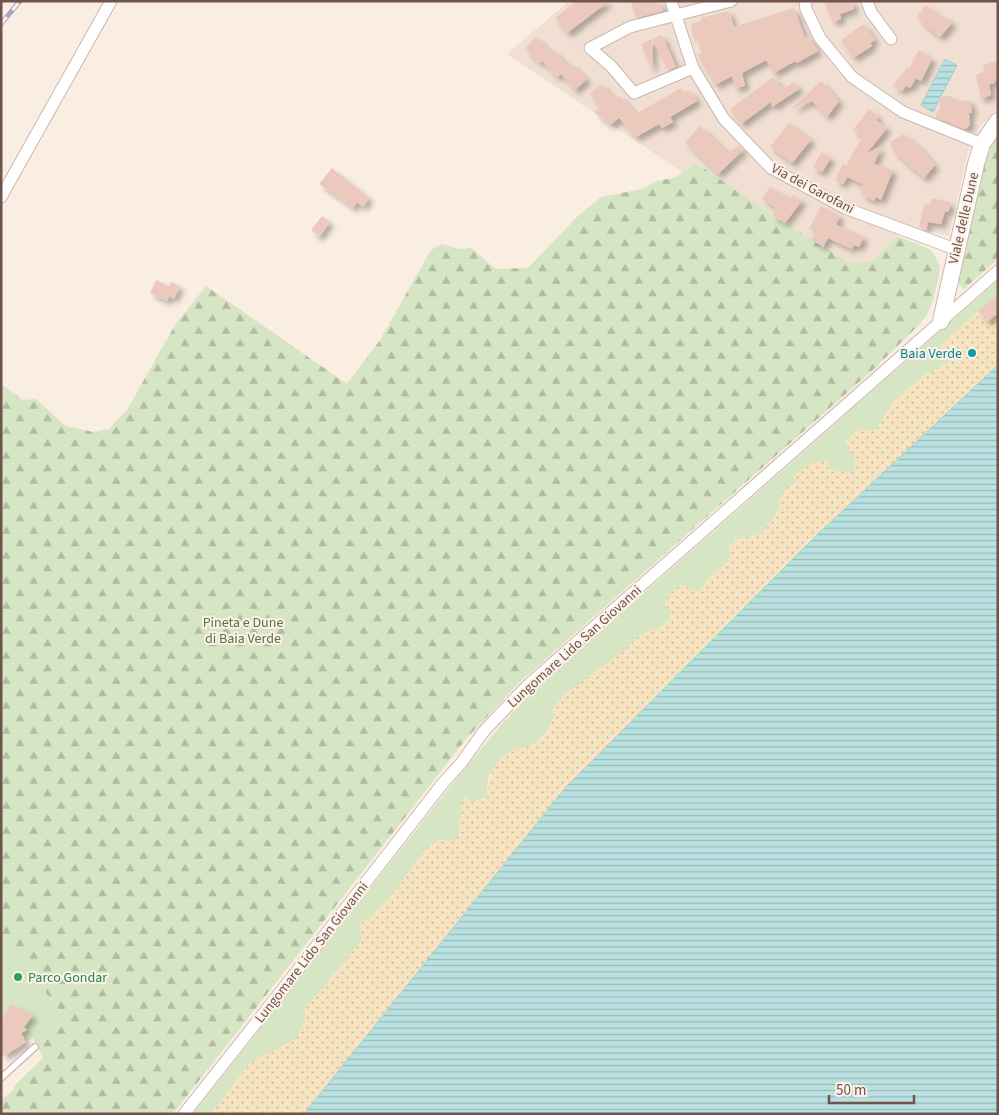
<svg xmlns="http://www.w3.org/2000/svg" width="999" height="1115" font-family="'Source Sans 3',sans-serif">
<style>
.residential{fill:#f0dfd2}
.green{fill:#d6e5c3}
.forest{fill:url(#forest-firs)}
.sand{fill:url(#sand-dots)}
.water{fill:url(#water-rules);stroke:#a1d1d2}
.building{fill:#ecc9bd;filter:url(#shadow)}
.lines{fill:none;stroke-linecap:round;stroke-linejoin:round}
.lane-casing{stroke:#ccb7ae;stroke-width:8}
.street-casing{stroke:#ccb7ae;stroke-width:13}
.secondary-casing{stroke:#ceb6ab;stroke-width:18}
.lane{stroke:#fff;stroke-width:5.5}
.street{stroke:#fff;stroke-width:11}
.secondary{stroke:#fff;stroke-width:16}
.rail-casing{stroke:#afa3c1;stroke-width:5}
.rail{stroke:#fdf2e9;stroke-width:3;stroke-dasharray:9;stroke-linecap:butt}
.culture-dot{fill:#0f9aa8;stroke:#fdf2e9;stroke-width:2}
.leisure-dot{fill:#2e9e5b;stroke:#fdf2e9;stroke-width:2}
.labels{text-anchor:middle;stroke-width:4;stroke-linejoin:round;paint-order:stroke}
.street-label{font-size:14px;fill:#6f534c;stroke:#fdf2e9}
.culture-label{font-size:14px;fill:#0d838f;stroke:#fdf2e9;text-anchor:end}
.park-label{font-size:14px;fill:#597445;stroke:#fdf2e9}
.leisure-label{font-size:14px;fill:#27864d;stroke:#fdf2e9;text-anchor:start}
</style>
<defs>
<pattern id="forest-firs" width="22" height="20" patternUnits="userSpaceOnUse" patternTransform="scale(1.25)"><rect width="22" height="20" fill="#d6e5c3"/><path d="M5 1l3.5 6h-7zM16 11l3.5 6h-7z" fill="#b2bca1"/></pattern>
<pattern id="sand-dots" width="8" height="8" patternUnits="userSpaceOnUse" patternTransform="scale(1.25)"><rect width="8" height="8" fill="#f6e3c0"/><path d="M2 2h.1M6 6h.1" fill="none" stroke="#cbbb9e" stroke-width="1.8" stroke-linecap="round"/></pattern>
<pattern id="water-rules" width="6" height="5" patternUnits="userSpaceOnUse" patternTransform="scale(1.25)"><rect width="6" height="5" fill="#bae1e1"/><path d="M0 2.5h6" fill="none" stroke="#9bb9b9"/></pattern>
<filter id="shadow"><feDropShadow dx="4.5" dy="4.5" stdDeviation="2.5" flood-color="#0004"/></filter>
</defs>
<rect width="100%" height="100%" fill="#faeee3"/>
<polygon class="residential" points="569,1 998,1 998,108 980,127 968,152 949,236 900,224 897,236 871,262 850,263 772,215 696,163 682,172 507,54"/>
<g class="green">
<path d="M998 280V295L940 345 951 362 924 375 895 400 876 430H869L856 455 855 469 850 473 830 470 826 459 793 475 797 481 781 496 780 509 765 530 759 535 737 539 729 545 730 557 727 563 711 575 702 588 668 609 671 613C670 624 661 627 652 630 643 632 632 641 627 648L555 714 546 732 538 741 529 747 513 750 499 761 489 775 487 788 488 797 472 802 463 797C462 807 461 833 456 840 441 842 441 836 427 848 407 873 388 907 360 923L362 934 361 941 316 997 307 1005 305 1009V1021L296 1039 250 1063 211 1114H193L449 788 501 725 532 692Z"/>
<polygon points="1,934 66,1019 1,1057"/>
</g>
<g class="forest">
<polygon points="998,134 998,259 964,289 958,283 979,181 989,146"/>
<polygon points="696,163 772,215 850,263 871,262 897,236 927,248 933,253 940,266 939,275 933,301 926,316 919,325 875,368 520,682 467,738 173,1114 1,1114 1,1100 12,1091 17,1083 43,1058 33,1038 66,1019 1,934 1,384 23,400 36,399 66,426 93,432 109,429 127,410 175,325 206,286 347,384 380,340 431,250 442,244 459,249 471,248 496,269 528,268 577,217 601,197 642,189 657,181 674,178"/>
</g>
<path class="sand" d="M978 311 987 322 998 313V365L817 535 566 787 304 1114H211L250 1063 296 1039 305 1021V1009L307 1005 316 996 361 941 362 934 360 923C387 907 407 873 427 848 441 836 442 842 456 839 462 830 459 810 463 797L472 802 488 797C486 778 494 759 512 751 521 747 530 747 538 741 547 734 549 724 555 714L552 710 564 695 627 648C631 642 636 638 642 634 653 628 669 629 671 614L664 603 668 596 681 584 696 591 702 588 711 575 727 563 730 557 729 546 737 539 759 535 765 530 779 509 781 496 786 488 797 481 793 475 810 464 826 459 830 470 850 473 855 469 856 456 850 453 845 441 857 429 876 430 895 400 924 375 950 362 940 345Z"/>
<g class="water">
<polygon points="945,59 957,65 933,112 921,105"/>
<polygon points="998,365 998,1114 304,1114 566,787 817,535"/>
</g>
<g class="building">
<polygon points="576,1 609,1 567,33 555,18"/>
<polygon points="631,1 656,1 656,4 661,3 663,11 636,18"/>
<polygon points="824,1 852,1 854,9 840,14 841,19 833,22"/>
<polygon points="926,5 942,18 944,16 952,23 940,37 922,23 923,22 917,17"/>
<polygon points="794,8 805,38 808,36 818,51 797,63 795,61 774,73 766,60 742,73 745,86 735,88 732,76 715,85 697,54 701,54 697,36 693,36 691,24 702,21 701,18 729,11 734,27"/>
<polygon points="864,24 875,40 870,43 872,46 853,58 841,40"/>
<polygon points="662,35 676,67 668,70 652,39 653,72 641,44"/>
<polygon points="536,37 551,53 554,51 569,67 572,64 587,79 575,90 561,74 557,77 542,61 539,63 525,48"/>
<polygon points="919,50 932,59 921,81 916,78 910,88 906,86 902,91 893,86 907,67 909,69"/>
<polygon points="998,61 998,80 994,81 995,83 989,84 991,95 981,99 976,75 984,72 983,65"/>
<polygon points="773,77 783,89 794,82 799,89 772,107 771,102 741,124 730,109"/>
<polygon points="821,81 839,101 827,117 812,101 791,109"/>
<polygon points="601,84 616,100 620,96 636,114 681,88 685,94 691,91 697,101 670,117 673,122 662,128 659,124 636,137 619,118 610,125 594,112 601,107 590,94"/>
<polygon points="952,96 953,102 970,100 972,113 969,113 970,125 967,128 964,129 935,117 940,106 939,97"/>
<polygon points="869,109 879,117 876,120 887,128 867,153 881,146 874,164 893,170 881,200 876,197 874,201 861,194 863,190 861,189 863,184 847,177 843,184 835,180 843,164 846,166 856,147 863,137 853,130"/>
<polygon points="789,123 811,140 792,163 770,147"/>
<polygon points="700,126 728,153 739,145 743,150 718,174 685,142"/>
<polygon points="904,134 919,147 935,165 924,178 894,152 890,142"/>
<polygon points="821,152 831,158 822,172 813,168"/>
<polygon points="332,168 369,198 363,207 357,202 353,208 319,184"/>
<polygon points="770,187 790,199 793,195 802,201 785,223 772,215 776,208 762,199"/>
<polygon points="932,198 951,203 948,212 945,211 941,224 928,222 926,230 919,227 924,204 930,205"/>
<polygon points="821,206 840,216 836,225 864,237 859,247 854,245 852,249 828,238 823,247 811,240 817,230 809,229"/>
<polygon points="322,216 330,222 319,237 311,230"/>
<polygon points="156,280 169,286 171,282 180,286 174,299 169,296 167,301 150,293"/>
<polygon points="998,295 998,313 987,322 978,311"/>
<polygon points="11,1004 33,1015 24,1027 27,1030 21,1033 26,1042 4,1056 1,1050 1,1022 4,1015"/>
</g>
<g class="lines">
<g class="lane-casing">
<polyline id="lane" points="1,1078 35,1047"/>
</g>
<g class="street-casing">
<g id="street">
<polyline points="671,1 693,68 724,119 771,168 845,208 955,249"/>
<polyline points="805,1 806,9 820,38 852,77 903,112 982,144"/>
<polyline points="867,1 871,12 891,39"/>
<polyline points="693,68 634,93 611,66 590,48 630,27 731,1"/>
<polyline points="1,197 111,1"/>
<polyline points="184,1114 293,976 443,783 462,762 484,731 526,687 998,271"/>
</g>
</g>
<g class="secondary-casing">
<polyline id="secondary" points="941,321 976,164 982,144 998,121"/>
</g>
<use href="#lane" class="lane"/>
<use href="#street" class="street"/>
<use href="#secondary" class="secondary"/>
<g class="rail-casing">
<polyline id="rail" points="1,24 20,1"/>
</g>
<use href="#rail" class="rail"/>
</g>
<circle class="culture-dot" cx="972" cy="353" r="5"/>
<circle class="leisure-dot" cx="18" cy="977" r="5"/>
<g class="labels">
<g class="street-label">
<text transform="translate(813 188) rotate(28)" y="5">Via dei Garofani</text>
<text transform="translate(963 218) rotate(-77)" y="5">Viale delle Dune</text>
<text transform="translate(574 646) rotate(-42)" y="5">Lungomare Lido San Giovanni</text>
<text transform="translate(311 952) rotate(-52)" y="5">Lungomare Lido San Giovanni</text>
</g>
<g class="culture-label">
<text x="962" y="358">Baia Verde</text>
</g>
<g class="park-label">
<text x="243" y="627">Pineta e Dune<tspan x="243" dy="16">di Baia Verde</tspan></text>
</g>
<g class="leisure-label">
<text x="28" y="982">Parco Gondar</text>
</g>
</g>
<rect width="999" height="1115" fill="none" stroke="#6f534c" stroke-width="5"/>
<path d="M829 1095v8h85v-8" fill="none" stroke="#6f534c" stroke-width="2.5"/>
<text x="836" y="1095" font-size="15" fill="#6f534c" stroke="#fdf2e9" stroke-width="4" paint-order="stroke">50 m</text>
</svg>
